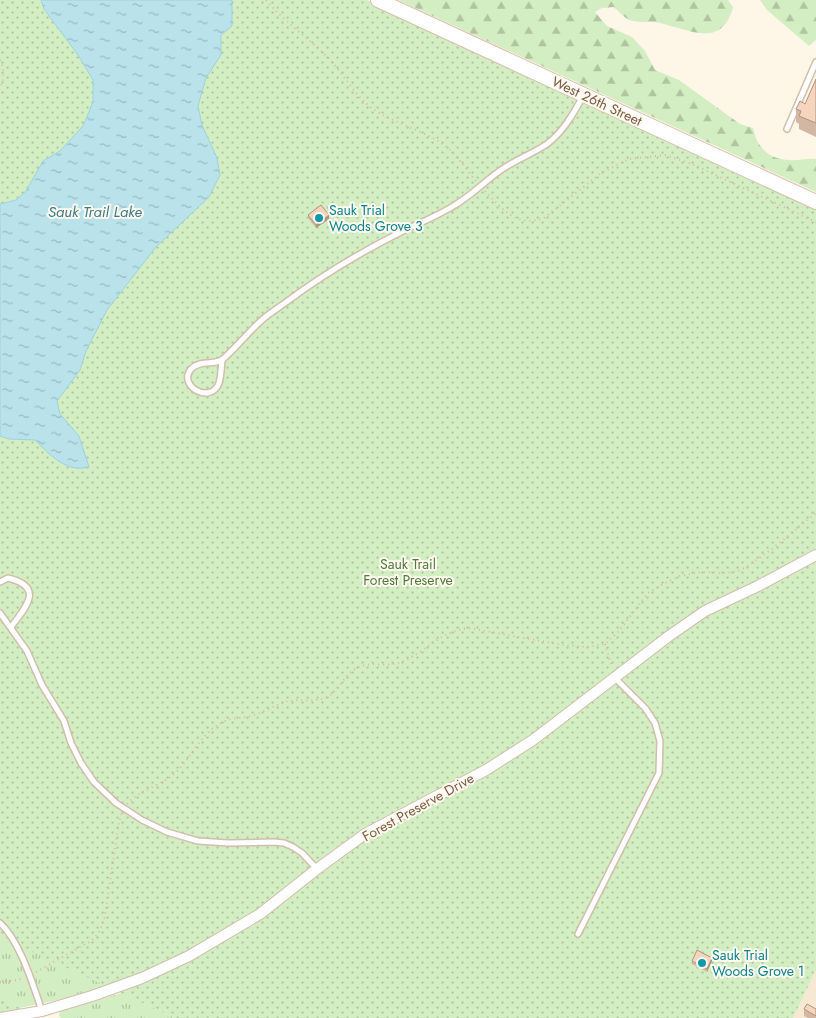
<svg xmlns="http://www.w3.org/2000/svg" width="816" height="1018" font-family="Jost,sans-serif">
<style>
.residential{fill:#f7e8d4}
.grass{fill:url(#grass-tufts)}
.forest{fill:url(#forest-firs)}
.park{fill:url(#park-dots)}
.water{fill:url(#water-ripples);stroke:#9ed2dd}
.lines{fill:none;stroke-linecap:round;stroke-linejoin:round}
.lane-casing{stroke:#d2beab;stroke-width:8}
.street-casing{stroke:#d2beab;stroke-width:12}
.secondary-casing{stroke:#d8c0aa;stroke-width:16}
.path{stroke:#dcb89e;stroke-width:2;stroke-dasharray:1 4;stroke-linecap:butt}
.lane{stroke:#fff;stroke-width:5}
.street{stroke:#fff;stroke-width:10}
.secondary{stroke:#fff;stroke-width:14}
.wall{fill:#d4b7a2}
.shaded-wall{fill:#ad9584}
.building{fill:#f7d5bc;stroke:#ad9584}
.culture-dot{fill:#0f9aa8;stroke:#fff9ef;stroke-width:2}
.labels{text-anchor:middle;stroke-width:4;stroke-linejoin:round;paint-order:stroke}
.street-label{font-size:14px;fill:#7b5c48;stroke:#fff9ef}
.culture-label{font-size:14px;fill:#0d838f;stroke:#fff9ef;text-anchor:start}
.park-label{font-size:14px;fill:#4d7c3c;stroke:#fff9ef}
.water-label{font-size:15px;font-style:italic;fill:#3c7b89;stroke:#fff9ef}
</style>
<defs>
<pattern id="grass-tufts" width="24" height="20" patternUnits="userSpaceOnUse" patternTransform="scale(1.25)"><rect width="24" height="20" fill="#d3eec3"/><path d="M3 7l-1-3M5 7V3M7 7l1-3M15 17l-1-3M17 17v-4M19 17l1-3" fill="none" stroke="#b0c4a0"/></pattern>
<pattern id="forest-firs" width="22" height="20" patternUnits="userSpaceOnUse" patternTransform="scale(1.25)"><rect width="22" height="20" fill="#d3eec3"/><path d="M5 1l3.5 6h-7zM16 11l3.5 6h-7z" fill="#b0c4a0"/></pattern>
<pattern id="park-dots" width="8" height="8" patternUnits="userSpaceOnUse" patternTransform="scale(1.25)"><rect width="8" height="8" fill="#d3eec3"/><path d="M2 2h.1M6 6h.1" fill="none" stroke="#b0c4a0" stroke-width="1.8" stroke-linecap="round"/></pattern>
<pattern id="water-ripples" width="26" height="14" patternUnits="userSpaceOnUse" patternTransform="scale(1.25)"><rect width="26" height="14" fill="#b9e2eb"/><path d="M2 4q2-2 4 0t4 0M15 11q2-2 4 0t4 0" fill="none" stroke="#9bbac0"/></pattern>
</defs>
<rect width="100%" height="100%" fill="#fef6e7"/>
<polygon class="residential" points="816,970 816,1018 793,1018"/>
<g class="grass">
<polygon points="0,899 107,987 67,998 0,1012"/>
<polygon points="122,993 175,1018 61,1018 59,1016 60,1012 65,1009"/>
</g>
<g class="forest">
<path d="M398 0H728L733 7C722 49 690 30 660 23 649 20 636 25 626 18 622 15 618 11 614 7L602 8 595 12 607 26 632 37 645 51 655 70 679 80 740 124 753 128C757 147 768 159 788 160 797 161 807 158 816 159V192Z"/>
<polygon points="760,0 816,0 816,40 809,46 767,10"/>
</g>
<g class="park">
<polygon points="0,0 367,0 816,207 816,970 793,1018 175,1018 0,937"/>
<polygon points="0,999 20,1008 33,1018 0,1018"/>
</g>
<path class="water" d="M41 0H232V26L221 35V55L206 78 198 106 202 125 217 158 220 175 209 197 156 247 107 310 86 351 80 370 57 401 60 414 79 436 89 467C66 473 50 455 35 440L9 439 0 436V204L16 200 26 191 43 161 60 151 83 126 93 102V80L78 55 44 9Z"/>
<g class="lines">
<g class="lane-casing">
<g id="lane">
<polyline points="787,129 816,62"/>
<path d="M222 361C221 368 221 377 219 383 211 405 177 386 191 369 201 359 215 366 223 359 237 347 249 331 263 319 270 313 278 308 285 303 321 276 361 252 401 232 419 223 438 216 455 205 472 195 485 181 501 170 515 160 532 154 547 144 563 132 574 113 583 96"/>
<path d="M0 582 8 578C45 587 26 607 11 627"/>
<polyline points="0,613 27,651 42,685 64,721 71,743 81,763 94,782 116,803 142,820 167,832 198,841 228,843 274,842 284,843 293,847 302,853 317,869"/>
<path d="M0 923C20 941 33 985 42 1011"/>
<polyline points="578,934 659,773 660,741 655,723 645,708 615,678"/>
</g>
</g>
<g class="street-casing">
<polyline id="street" points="0,1018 42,1011 92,996 142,978 189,956 260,914 317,869 365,834 486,770 533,740 669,636 705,611 758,586 816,555"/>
</g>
<g class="secondary-casing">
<polyline id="secondary" points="378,0 816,202"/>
</g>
<g class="path">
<path d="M266 0C286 24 312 40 333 63 346 78 356 97 373 109 394 123 420 129 441 143 456 152 465 169 477 182"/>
<path d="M0 60C4 68 5 79 0 87"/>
<path d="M485 191C502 209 517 228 544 218L601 173 629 159 665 155 692 164 816 222"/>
<polyline points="605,644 612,668"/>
<path d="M127 804C139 791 155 787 169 778 190 763 198 735 221 723 229 718 242 718 251 716 262 713 272 707 282 703 297 697 314 704 327 697 340 690 344 674 357 668 369 661 385 667 398 663 425 654 439 631 469 628L563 645 587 647 605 644 618 632 648 593 663 584 680 576 701 572 727 573 738 571 748 566 772 549 816 513"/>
<polyline points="36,972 91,941 98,934 104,921 119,822 121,814"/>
<polyline points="0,982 18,980 23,978"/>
</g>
<use href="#lane" class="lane"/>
<use href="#street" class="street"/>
<use href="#secondary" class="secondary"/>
</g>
<g class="wall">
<polygon points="816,79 816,137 799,129 799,124 796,122 796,109 805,104"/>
<polygon points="308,215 329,219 316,228 308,218"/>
<polygon points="692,961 712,961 707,972 692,964"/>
<polygon points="804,1009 816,1009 816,1018 808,1018 804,1016"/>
</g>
<g class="shaded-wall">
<polygon points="329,215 329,219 316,228 316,225"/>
<polygon points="712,958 712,961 707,972 707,969"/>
</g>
<g class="building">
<polygon points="816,79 816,123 799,116 801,111 796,109 800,101 805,104"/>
<polygon points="321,205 329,215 316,225 308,215"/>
<polygon points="697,950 712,958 707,969 692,961"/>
<polygon points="807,1004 816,1009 816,1016 804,1009"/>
</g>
<g class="culture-dot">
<circle cx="319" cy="218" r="5"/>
<circle cx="702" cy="963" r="5"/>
</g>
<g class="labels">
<g class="street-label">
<text transform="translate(597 101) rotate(25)" y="5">West 26th Street</text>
<text transform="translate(418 807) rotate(-29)" y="5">Forest Preserve Drive</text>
</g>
<g class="culture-label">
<text x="329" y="215">Sauk Trial<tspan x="329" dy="16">Woods Grove 3</tspan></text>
<text x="712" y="960">Sauk Trial<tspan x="712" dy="16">Woods Grove 1</tspan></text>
</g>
<g class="park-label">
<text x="408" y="569">Sauk Trail<tspan x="408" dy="16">Forest Preserve</tspan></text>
</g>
<g class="water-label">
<text x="95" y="217">Sauk Trail Lake</text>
</g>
</g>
</svg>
